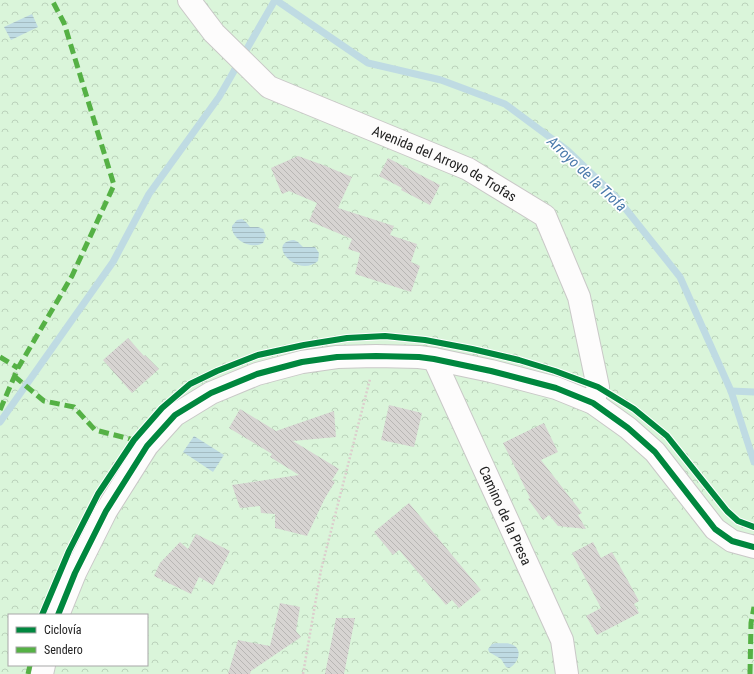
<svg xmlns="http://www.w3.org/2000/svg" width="754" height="674" font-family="'Roboto Condensed',sans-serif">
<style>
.park{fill:url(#park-crowns);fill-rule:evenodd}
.water{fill:url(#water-rules)}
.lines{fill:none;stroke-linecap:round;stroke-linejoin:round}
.stream{stroke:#bfdbe3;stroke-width:7}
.building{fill:url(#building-back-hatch)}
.minor-casing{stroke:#c9c8c7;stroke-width:24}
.path{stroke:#dccecd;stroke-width:2.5;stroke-dasharray:2 2;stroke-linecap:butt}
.minor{stroke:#fdfcfc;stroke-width:22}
.quiet{stroke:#55b145;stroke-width:5;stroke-dasharray:10 5;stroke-linecap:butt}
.cycleway-casing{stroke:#fff;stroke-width:8}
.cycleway{stroke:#00873e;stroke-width:6}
.labels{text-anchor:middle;stroke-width:3.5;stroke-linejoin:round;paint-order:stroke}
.street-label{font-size:14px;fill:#222;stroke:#fff}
.water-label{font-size:15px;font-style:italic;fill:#4a7aab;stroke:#fff}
</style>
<defs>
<pattern id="park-crowns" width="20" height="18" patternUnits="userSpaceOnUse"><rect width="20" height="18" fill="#daf5da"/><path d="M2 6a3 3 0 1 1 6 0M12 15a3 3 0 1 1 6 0" fill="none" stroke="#bbd2bb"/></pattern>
<pattern id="water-rules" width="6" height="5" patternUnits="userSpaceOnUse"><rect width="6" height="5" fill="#bfdbe3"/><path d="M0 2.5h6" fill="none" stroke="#a4bcc2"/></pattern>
<pattern id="building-back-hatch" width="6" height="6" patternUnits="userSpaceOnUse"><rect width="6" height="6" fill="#d7d4d2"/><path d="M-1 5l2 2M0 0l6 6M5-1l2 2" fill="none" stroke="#b8b6b4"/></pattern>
</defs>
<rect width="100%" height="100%" fill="#f0eeeb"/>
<path class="park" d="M0 0H754V674H0ZM9 615H147V665H9Z"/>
<g class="water">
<polygon points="32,14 38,27 11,40 4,27"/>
<path d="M242 219 246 222 250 227H258L263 229 266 236 263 243C252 250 231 240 232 226L237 220Z"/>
<path d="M294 240 298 242 303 247H315L319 253 318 261C297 279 265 242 294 240Z"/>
<polygon points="194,436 224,455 213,472 183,452"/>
<path d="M496 643C502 644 508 642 513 645 524 650 517 665 509 668L506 667 501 659 489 652 488 649 492 644Z"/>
</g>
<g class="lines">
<g class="stream">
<polyline points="276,0 368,63 441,80 505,104 567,150 617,198 680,277 731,391 754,462"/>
<polyline points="731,391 754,392"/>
<polyline points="0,422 113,262 149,194 219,97 275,0"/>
</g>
</g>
<g class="building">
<polygon points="298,156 323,165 352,177 338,208 394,226 390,235 417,244 411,262 420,266 411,292 355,274 360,253 348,249 352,239 309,221 317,203 289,191 282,194 271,168"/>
<polygon points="388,158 440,185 430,205 401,190 402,188 379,176"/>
<polygon points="128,338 144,356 145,355 159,369 132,393 103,360"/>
<polygon points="389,405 422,413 414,447 381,440"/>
<polygon points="240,409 276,431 334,411 336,437 293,441 339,469 332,480 335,482 325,498 307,536 275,528 275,514 261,513 260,506 240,508 232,485 299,475 270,457 272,454 229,428"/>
<polygon points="544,423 558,452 541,460 582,513 578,515 586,529 558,526 549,515 543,520 528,499 530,498 503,443"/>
<polygon points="409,503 481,590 459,608 452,600 446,605 399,550 393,555 374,532"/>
<polygon points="196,534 230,551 213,585 199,577 191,594 154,576 160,563 180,542 188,549"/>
<polygon points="593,542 601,558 612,552 639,601 634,604 639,613 597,635 586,616 601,608 572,553"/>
<polygon points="280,603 300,607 296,631 301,637 251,671 250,674 228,674 238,640 270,646"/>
<polygon points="336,618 355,618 344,674 325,674"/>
</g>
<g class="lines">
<g class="minor-casing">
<g id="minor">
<path id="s1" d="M189 0 214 33 269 87 468 169 545 216 579 297 598 387 593 403"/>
<path id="s2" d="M434 359 562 640 567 674"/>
<polyline points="58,615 75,573 106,511 147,446 175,415 211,393 257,374 302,362 337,357 376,356 419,357 434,359 491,371 556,388 593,403 628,428 655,452 715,529 732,541 754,547"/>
<polyline points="42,674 44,665"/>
</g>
</g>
<polyline class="path" points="303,674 321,570 370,379"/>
<use href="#minor" class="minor"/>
<g class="quiet">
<polyline points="0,357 18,368"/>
<polyline points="14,376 44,401 74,407 95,430 134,440"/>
<polyline points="0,410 18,368 72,276 114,185 64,23 52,0"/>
<polyline points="28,674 30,665"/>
<polyline points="750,674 751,623 754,607"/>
</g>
<g class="cycleway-casing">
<g id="cycleway">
<polyline points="42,615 69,551 98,494 134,440 162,408 190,384 217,371 258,355 304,345 347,338 385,336 425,340 472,349 519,360 555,371 598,387 634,409 667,436 727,511 738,521 754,527"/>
<polyline points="58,615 75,573 106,511 147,446 175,415 211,393 257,374 302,362 337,357 376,356 419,357 434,359 491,371 556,388 593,403 628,428 655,452 715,529 732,541 754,547"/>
</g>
</g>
<use href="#cycleway" class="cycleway"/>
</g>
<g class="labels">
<g class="street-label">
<text dy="5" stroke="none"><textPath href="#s1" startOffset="310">Avenida del Arroyo de Trofas</textPath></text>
<text dy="5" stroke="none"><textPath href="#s2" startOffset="172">Camino de la Presa</textPath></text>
</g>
<g class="water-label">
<text transform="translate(587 174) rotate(43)" y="5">Arroyo de la Trofa</text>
</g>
</g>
<rect x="8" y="614" width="140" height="52" fill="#ffffff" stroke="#a7a7a7"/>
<rect x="16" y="627" width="20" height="6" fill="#00873e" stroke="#a7a7a7"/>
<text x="44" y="634" font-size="12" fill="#222222">Ciclovía</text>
<rect x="16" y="647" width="20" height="6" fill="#55b145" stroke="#a7a7a7"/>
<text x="44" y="654" font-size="12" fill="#222222">Sendero</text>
</svg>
